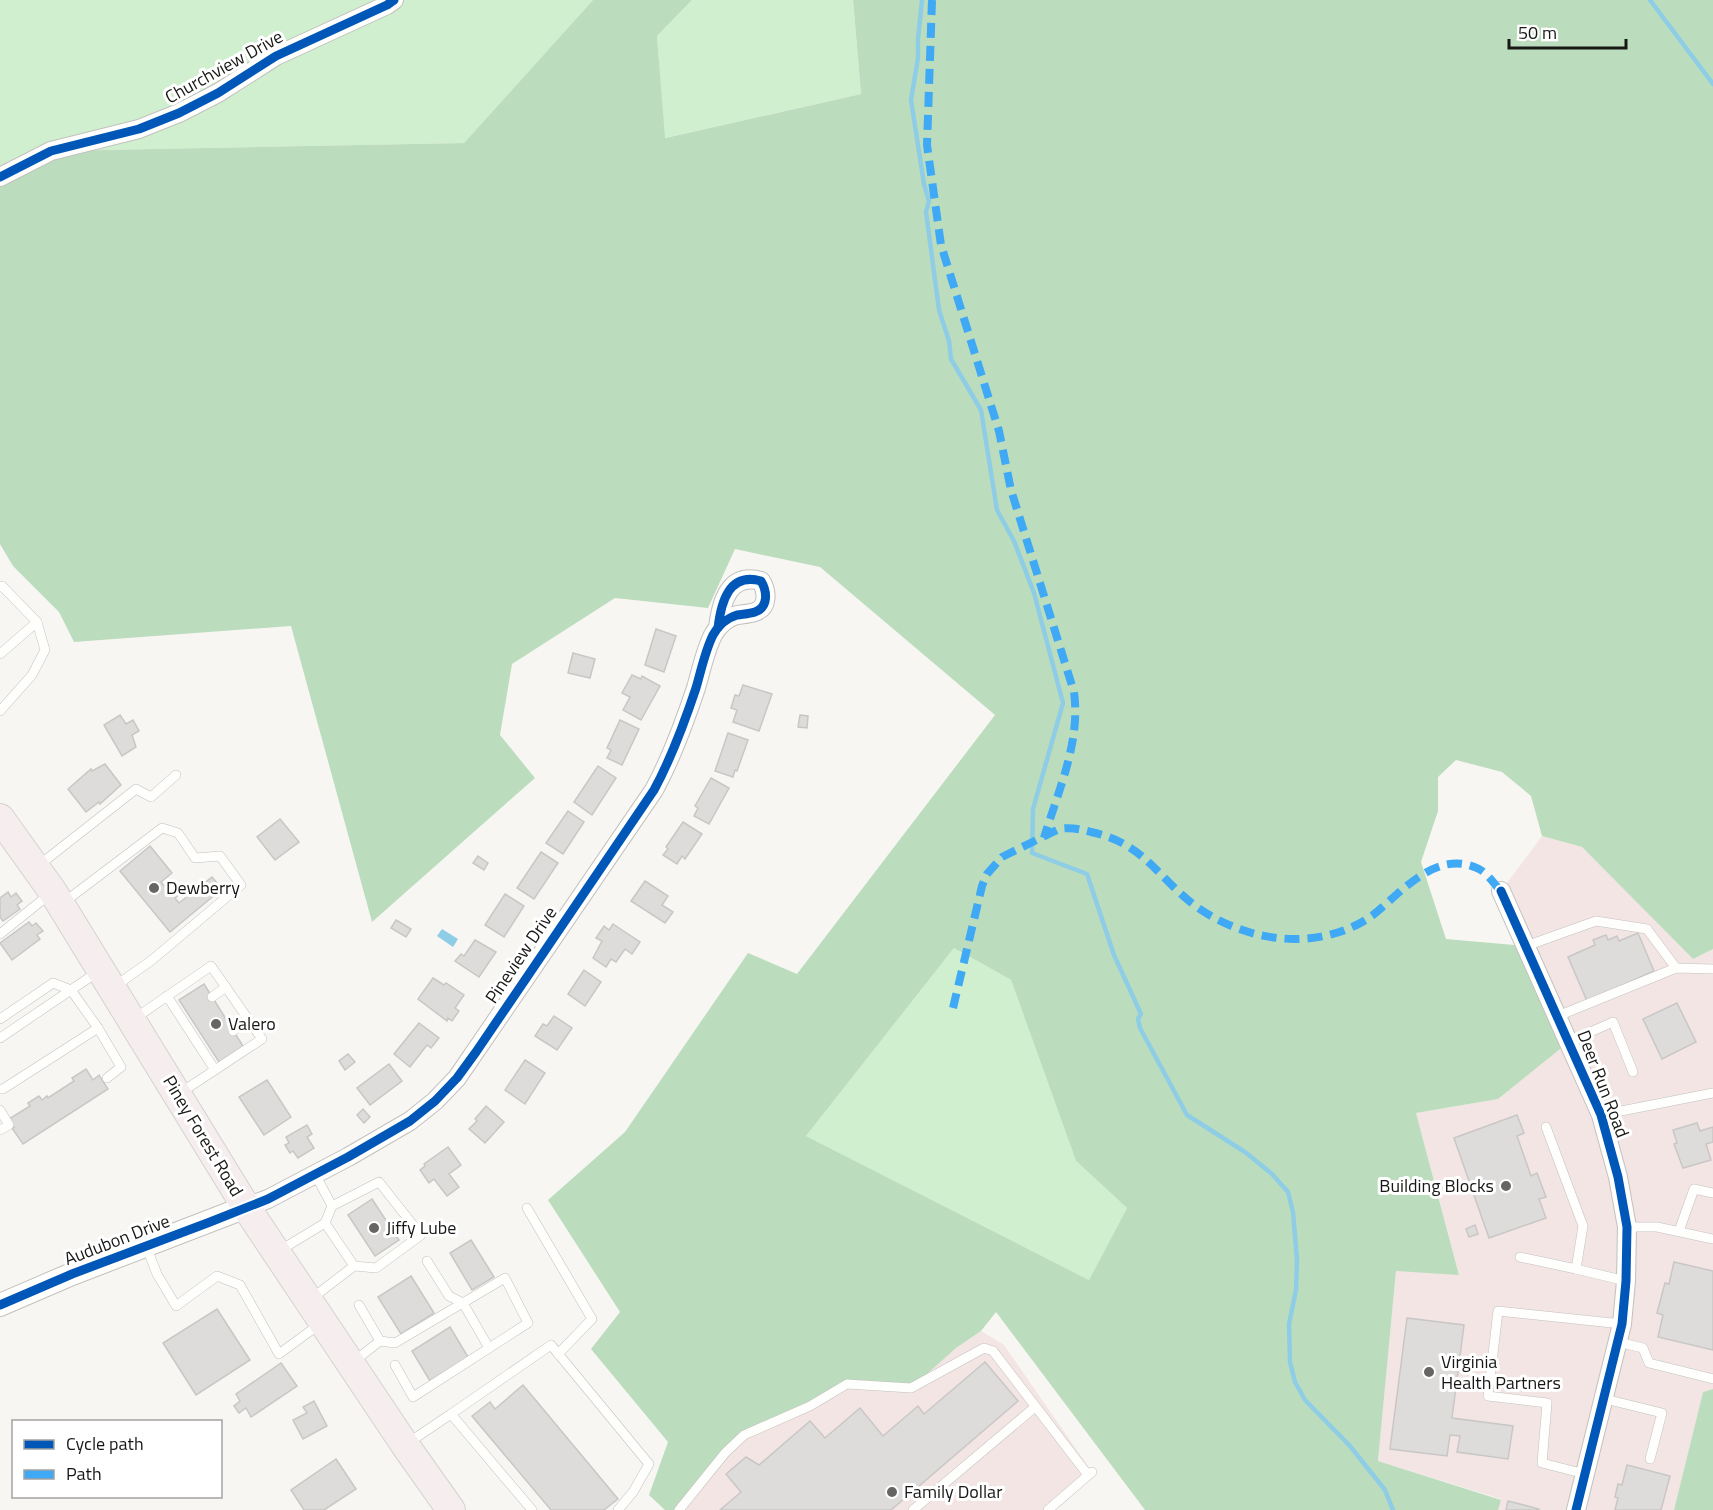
<svg xmlns="http://www.w3.org/2000/svg" width="1713" height="1510" font-family="'Titillium Web',sans-serif">
<style>
.commercial{fill:#f2e5e3}
.green{fill:#cfefcf}
.forest{fill:#bcddbd;fill-rule:evenodd}
.water{fill:#8ecde5}
.lines{fill:none;stroke-linecap:round;stroke-linejoin:round}
.stream{stroke:#8ecde5;stroke-width:4.5}
.building{fill:#dedcdb;stroke:#c9c7c6;stroke-width:1.5}
.service-casing{stroke:#c3c1bf;stroke-width:10}
.minor-casing{stroke:#c3c1bf;stroke-width:20}
.tertiary-casing{stroke:#c3c1bf;stroke-width:24}
.primary-casing{stroke:#d3d2d1;stroke-width:30}
.service{stroke:#fefefd;stroke-width:9}
.minor{stroke:#fefefd;stroke-width:18}
.tertiary{stroke:#fefefd;stroke-width:22}
.primary{stroke:#f6edef;stroke-width:28}
.quiet{stroke:#3fa9f5;stroke-width:8;stroke-dasharray:15 8;stroke-linecap:butt}
.cycleway-casing{stroke:#fff;stroke-width:13}
.cycleway{stroke:#0057b8;stroke-width:9}
.poi-dot{fill:#666563;stroke:#fff;stroke-width:2}
.labels{text-anchor:middle;stroke-width:6;stroke-linejoin:round;paint-order:stroke}
.street-label{font-size:18px;fill:#171715;stroke:#fff}
.poi-label{font-size:18px;fill:#171715;stroke:#fff;text-anchor:start}
</style>
<rect width="100%" height="100%" fill="#f8f6f3"/>
<g class="commercial">
<polygon points="1542,836 1582,847 1693,959 1713,949 1713,1389 1703,1392 1674,1510 1498,1510 1501,1499 1378,1461 1396,1271 1459,1274 1416,1113 1498,1099 1569,1041 1501,891"/>
<polygon points="981,1331 1004,1345 1092,1472 1048,1510 679,1510 744,1435 847,1384 956,1348"/>
</g>
<g class="green">
<polygon points="0,0 593,0 464,143 51,151 0,177"/>
<polygon points="692,0 853,0 861,94 664,138 657,36"/>
<polygon points="954,948 1011,980 1076,1161 1127,1208 1089,1280 806,1136"/>
</g>
<g class="forest">
<path d="M593 0H692L657 36 665 138 861 94 853 0H1713V949L1693 959 1582 847 1542 836 1531 796 1502 772 1456 760 1438 777V811L1421 862 1446 939 1526 946 1570 1041 1498 1099 1416 1113 1459 1275 1396 1271 1378 1461 1501 1500 1498 1510H1145L996 1312 981 1331 956 1348 911 1388 847 1384 744 1435 679 1510H665L649 1495 668 1442 591 1349 620 1312 548 1200 625 1132 748 953 797 974 995 715 820 567 735 549 708 608 615 598 512 664 500 735 535 778 372 922 291 626 74 642 59 612 13 566 0 544V177L51 151 464 143ZM954 948 1011 980 1076 1161 1127 1208 1089 1280 806 1136Z"/>
<polygon points="1713,1389 1713,1510 1674,1510 1703,1392"/>
</g>
<polygon class="water" points="442,929 458,939 453,947 437,936"/>
<g class="lines">
<g class="stream">
<polyline points="922,0 918,39 918,58 911,100 924,184 929,201 926,212 939,310 949,341 951,359 981,410 997,510 1014,541 1034,593 1063,703 1033,809 1032,853 1087,874 1114,955 1141,1014 1138,1019 1140,1028 1187,1115 1245,1152 1272,1174 1288,1192 1293,1212 1297,1260 1296,1290 1289,1324 1290,1362 1295,1382 1305,1400 1350,1446 1385,1490 1393,1510"/>
<polyline points="1650,0 1713,84"/>
</g>
</g>
<g class="building">
<polygon points="656,629 676,636 664,672 645,665"/>
<polygon points="573,653 595,659 590,678 568,673"/>
<polygon points="632,675 641,679 642,676 660,686 641,720 623,710 630,697 622,693"/>
<polygon points="743,685 772,694 759,731 733,722 737,710 731,708 735,695 739,696"/>
<polygon points="120,715 126,724 133,720 139,731 132,735 136,747 122,756 104,725"/>
<polygon points="800,715 808,716 807,728 798,727"/>
<polygon points="620,720 639,729 622,765 607,758 611,750 607,748"/>
<polygon points="728,733 748,740 737,771 735,770 733,777 715,771"/>
<polygon points="105,764 121,785 100,804 99,802 86,812 68,789 91,769 92,771"/>
<polygon points="598,766 616,778 592,815 574,802"/>
<polygon points="711,778 729,788 709,824 694,816 698,808 695,806"/>
<polygon points="568,811 584,822 563,854 546,843"/>
<polygon points="280,819 299,842 275,860 257,837"/>
<polygon points="683,822 702,834 685,859 682,856 677,864 663,855 668,849 666,847"/>
<polygon points="150,846 172,873 161,882 166,888 171,883 180,894 175,898 179,903 212,877 222,889 170,932 120,871"/>
<polygon points="541,852 558,863 534,899 517,888"/>
<polygon points="478,856 488,863 484,870 473,863"/>
<polygon points="645,881 668,896 662,905 673,912 665,923 631,901"/>
<polygon points="8,892 11,897 16,893 22,901 17,905 20,909 3,921 0,917 0,898"/>
<polygon points="505,894 524,906 504,937 485,925"/>
<polygon points="396,920 411,929 406,937 391,928"/>
<polygon points="29,922 32,926 36,923 43,931 37,935 40,939 12,960 0,943"/>
<polygon points="613,924 640,942 632,954 625,949 616,962 611,959 606,967 593,958 602,941 596,938 604,926 609,930"/>
<polygon points="1638,933 1654,971 1587,1001 1568,957 1595,945 1593,940 1606,935 1608,940 1617,936 1619,941"/>
<polygon points="475,940 496,952 479,977 455,961 461,954 464,956"/>
<polygon points="584,970 601,982 585,1006 568,994"/>
<polygon points="433,978 444,985 446,983 464,995 455,1008 459,1011 452,1021 448,1018 447,1021 418,999"/>
<polygon points="204,984 243,1046 219,1062 179,1000"/>
<polygon points="1677,1003 1696,1042 1662,1059 1643,1019"/>
<polygon points="554,1016 572,1028 557,1050 535,1036 543,1024 547,1026"/>
<polygon points="419,1023 439,1038 431,1048 427,1045 410,1067 394,1054"/>
<polygon points="348,1054 355,1062 345,1070 339,1061"/>
<polygon points="525,1060 545,1073 525,1104 505,1090"/>
<polygon points="389,1064 402,1081 370,1105 357,1088"/>
<polygon points="86,1069 93,1080 99,1075 108,1089 23,1144 12,1128 14,1127 9,1119 30,1106 28,1103 39,1096 42,1100 47,1096 48,1098 74,1081 72,1078"/>
<polygon points="267,1080 291,1117 264,1135 239,1097"/>
<polygon points="486,1106 504,1122 485,1143 469,1129 477,1121 475,1119"/>
<polygon points="363,1109 370,1117 364,1123 357,1115"/>
<polygon points="1517,1115 1524,1133 1517,1136 1531,1176 1537,1173 1546,1197 1539,1199 1546,1218 1489,1238 1454,1138"/>
<polygon points="1697,1123 1700,1131 1713,1127 1713,1142 1706,1144 1711,1160 1683,1168 1674,1144 1677,1143 1673,1130"/>
<polygon points="307,1125 312,1134 307,1137 314,1148 298,1158 293,1151 290,1153 285,1145 289,1143 286,1137"/>
<polygon points="448,1147 461,1165 449,1174 459,1187 447,1196 434,1179 429,1183 420,1170 425,1166 424,1164"/>
<polygon points="372,1199 399,1240 375,1256 348,1215"/>
<polygon points="1475,1225 1478,1234 1469,1237 1466,1229"/>
<polygon points="471,1240 494,1277 472,1290 450,1253"/>
<polygon points="1674,1262 1713,1271 1713,1350 1658,1337 1663,1315 1657,1313 1665,1283 1669,1284"/>
<polygon points="411,1276 434,1313 401,1334 378,1297"/>
<polygon points="217,1309 250,1360 196,1395 163,1343"/>
<polygon points="1407,1318 1464,1325 1452,1418 1513,1426 1508,1459 1457,1452 1460,1436 1450,1435 1447,1456 1390,1449"/>
<polygon points="450,1327 468,1357 430,1381 412,1351"/>
<polygon points="985,1362 1018,1401 891,1510 720,1510 741,1492 726,1474 746,1457 759,1465 810,1421 825,1438 860,1408 883,1436 918,1406 924,1414"/>
<polygon points="281,1363 297,1386 251,1417 246,1408 239,1413 234,1406 240,1401 236,1394"/>
<polygon points="523,1385 618,1499 604,1510 551,1510 472,1416 490,1402 495,1409"/>
<polygon points="314,1401 327,1426 303,1439 293,1420 307,1413 303,1407"/>
<polygon points="336,1459 356,1489 324,1510 304,1510 291,1490"/>
<polygon points="1627,1465 1670,1476 1661,1510 1615,1510 1618,1498 1615,1497 1618,1484 1622,1485"/>
<polygon points="1508,1501 1539,1509 1539,1510 1506,1510"/>
</g>
<g class="lines">
<g class="service-casing">
<g id="service">
<polyline points="0,587 2,586 37,622 45,650 32,675 0,711"/>
<polyline points="0,654 37,622"/>
<polyline points="38,866 136,789 151,797 176,775"/>
<polyline points="63,903 162,828 178,833 195,858 220,856 241,885 152,960 114,987"/>
<polyline points="0,934 51,893"/>
<polyline points="1526,946 1596,921 1647,929 1676,968"/>
<polyline points="167,996 215,1070"/>
<polyline points="212,997 226,987"/>
<polyline points="1558,1016 1676,968 1713,969"/>
<polyline points="0,1019 53,983 71,990 98,1028 3,1089 0,1089"/>
<polyline points="134,1019 211,966 262,1039 180,1093"/>
<polyline points="98,1028 121,1067 107,1078"/>
<polyline points="233,1031 249,1020"/>
<polyline points="0,1038 99,971"/>
<polyline points="1570,1041 1613,1022 1633,1072"/>
<polyline points="0,1110 9,1125 0,1130"/>
<polyline points="1601,1115 1713,1093"/>
<polyline points="1546,1127 1583,1226 1576,1269 1626,1281"/>
<polyline points="315,1174 332,1206"/>
<polyline points="527,1208 592,1319 558,1354"/>
<polyline points="325,1223 354,1266"/>
<polyline points="1627,1227 1657,1227 1713,1239"/>
<polyline points="1679,1231 1694,1189 1713,1193"/>
<polyline points="146,1246 157,1274 176,1306 217,1276 240,1285 279,1354 321,1323"/>
<polyline points="279,1251 325,1223 332,1206 379,1182 421,1235 376,1268 354,1266 311,1299"/>
<polyline points="1520,1257 1576,1269"/>
<polyline points="427,1261 449,1296 463,1303 489,1348"/>
<polyline points="359,1305 380,1341"/>
<polyline points="1618,1342 1643,1348 1649,1363 1713,1379"/>
<polyline points="353,1362 380,1341 395,1343 505,1278 528,1323 413,1397 395,1365"/>
<polyline points="1605,1399 1662,1413 1650,1459"/>
<polyline points="451,1414 551,1345 649,1464 633,1492 618,1510"/>
<polyline points="408,1443 451,1414 532,1510"/>
<polyline points="1585,1474 1542,1463 1547,1403 1488,1396 1498,1311 1622,1324"/>
<polyline points="679,1510 725,1453 744,1435 810,1406 847,1384 911,1388 984,1348 993,1351 1088,1475"/>
<polyline points="913,1510 1035,1407"/>
<polyline points="1048,1510 1092,1472"/>
</g>
</g>
<g class="minor-casing">
<g id="minor">
<polyline points="0,177 51,151 139,129 179,113 218,93 276,56 387,5 394,0"/>
<polyline points="1501,891 1601,1115 1618,1177 1627,1227 1626,1281 1622,1324 1576,1510"/>
<path d="M246 1207 268 1199 348 1157 410 1121 435 1101 457 1078 654 790C672 757 684 724 696 688 701 671 705 651 713 635 718 626 727 618 737 615 743 614 749 614 755 612 769 607 767 591 761 581 729 572 721 602 718 628"/>
</g>
</g>
<g class="tertiary-casing">
<polyline id="tertiary" points="0,1305 72,1274 246,1207"/>
</g>
<g class="primary-casing">
<polyline id="primary" points="0,818 53,892 246,1207 405,1445 451,1510"/>
</g>
<use href="#service" class="service"/>
<use href="#minor" class="minor"/>
<use href="#tertiary" class="tertiary"/>
<use href="#primary" class="primary"/>
<g class="quiet">
<path d="M932 0 927 145 941 245 999 431 1011 490 1074 692C1081 742 1058 791 1044 838"/>
<path d="M953 1008 982 886 987 874 1002 857 1059 829C1070 827 1080 829 1091 832 1146 844 1156 877 1197 907 1225 927 1261 939 1295 939 1323 939 1351 931 1373 915 1402 892 1437 848 1479 869 1487 873 1495 885 1501 891"/>
</g>
<g class="cycleway-casing">
<g id="cycleway">
<polyline points="0,177 51,151 139,129 179,113 218,93 276,56 387,5 394,0"/>
<polyline points="1501,891 1601,1115 1618,1177 1627,1227 1626,1281 1622,1324 1576,1510"/>
<path d="M0 1305 72 1274 210 1222 268 1199 348 1157 410 1121 435 1101 457 1078 476 1052 654 790C672 757 684 724 696 688 701 671 705 651 713 635 718 626 727 618 737 615 743 614 749 614 755 612 769 607 767 591 761 581 729 572 721 602 718 628"/>
</g>
</g>
<use href="#cycleway" class="cycleway"/>
</g>
<g class="poi-dot">
<circle cx="154" cy="888" r="6"/>
<circle cx="216" cy="1024" r="6"/>
<circle cx="1506" cy="1186" r="6"/>
<circle cx="374" cy="1228" r="6"/>
<circle cx="1429" cy="1372" r="6"/>
<circle cx="892" cy="1492" r="6"/>
</g>
<g class="labels">
<g class="street-label">
<text transform="translate(224 67) rotate(-29)" y="6">Churchview Drive</text>
<text transform="translate(521 955) rotate(-56)" y="6">Pineview Drive</text>
<text transform="translate(1603 1084) rotate(69)" y="6">Deer Run Road</text>
<text transform="translate(203 1136) rotate(59)" y="6">Piney Forest Road</text>
<text transform="translate(117 1240) rotate(-21)" y="6">Audubon Drive</text>
</g>
<g class="poi-label">
<text x="166" y="894">Dewberry</text>
<text x="228" y="1030">Valero</text>
<text x="1494" y="1192" text-anchor="end">Building Blocks</text>
<text x="386" y="1234">Jiffy Lube</text>
<text x="1441" y="1368">Virginia<tspan x="1441" dy="21">Health Partners</tspan></text>
<text x="904" y="1498">Family Dollar</text>
</g>
</g>
<rect x="12" y="1420" width="210" height="78" fill="#ffffff" stroke="#a2a2a1" stroke-width="1.5"/>
<rect x="24" y="1440" width="30" height="9" fill="#0057b8" stroke="#a2a2a1" stroke-width="1.5"/>
<text x="66" y="1450" font-size="18" fill="#171715">Cycle path</text>
<rect x="24" y="1470" width="30" height="9" fill="#3fa9f5" stroke="#a2a2a1" stroke-width="1.5"/>
<text x="66" y="1480" font-size="18" fill="#171715">Path</text>
<path d="M1509 39v9h117v-9" fill="none" stroke="#171715" stroke-width="3"/>
<text x="1518" y="39" font-size="18" fill="#171715" stroke="#ffffff" stroke-width="4.5" paint-order="stroke">50 m</text>
</svg>
